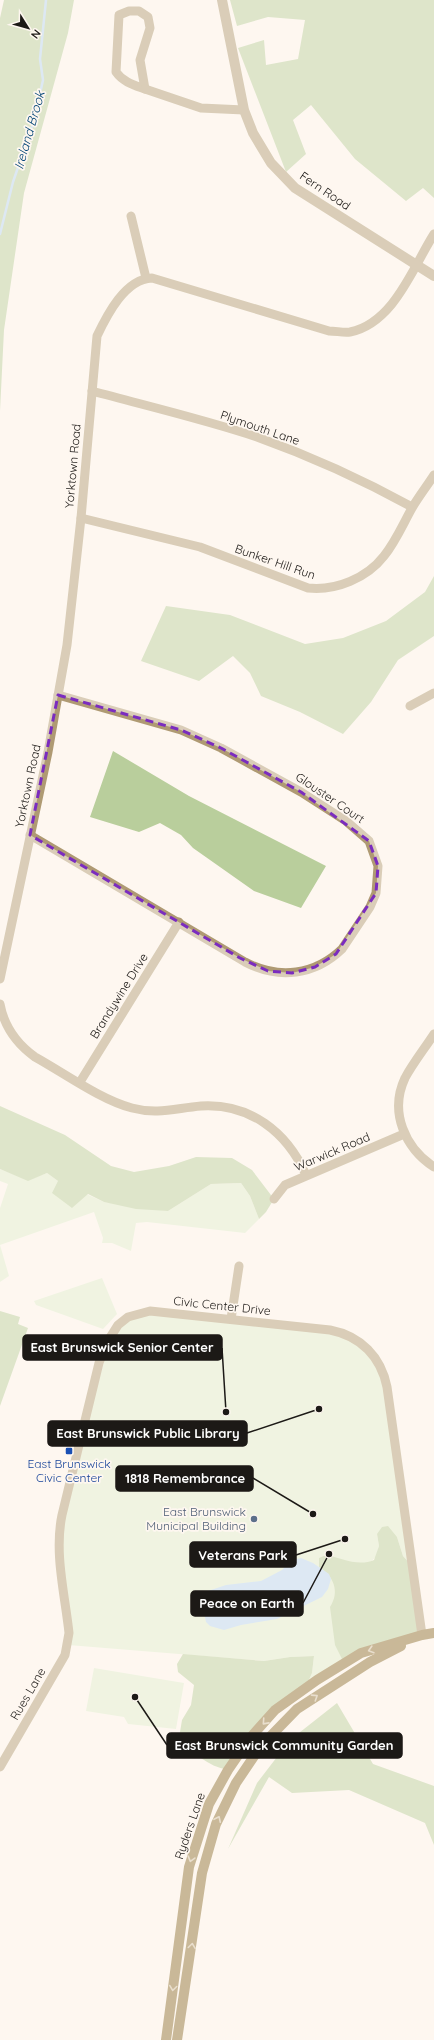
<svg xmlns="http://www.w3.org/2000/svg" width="434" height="2040" font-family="Quicksand,sans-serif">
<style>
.green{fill:#e0eecf}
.forest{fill:#b9ce9c}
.water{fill:#b5d6f7}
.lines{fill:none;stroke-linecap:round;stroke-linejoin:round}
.stream{stroke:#b5d6f7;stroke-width:2.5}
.minor{stroke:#af9a73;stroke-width:9}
.tertiary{stroke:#af9a73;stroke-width:10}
.secondary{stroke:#8b6c2d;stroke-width:10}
.oneway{stroke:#d0bfa2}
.marked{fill:none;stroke:#7b2cbf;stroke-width:3;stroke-dasharray:8 5;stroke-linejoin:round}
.transit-dot{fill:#1a4fb4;stroke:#fef7f0;stroke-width:1.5}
.service-dot{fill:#5c6f8a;stroke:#fef7f0;stroke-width:1.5}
.labels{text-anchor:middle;stroke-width:3.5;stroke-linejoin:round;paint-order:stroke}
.street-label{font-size:12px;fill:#1c1916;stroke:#fef7f0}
.transit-label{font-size:12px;fill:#164399;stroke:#fef7f0}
.service-label{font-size:12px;fill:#4e5e75;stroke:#fef7f0;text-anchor:end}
.water-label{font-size:13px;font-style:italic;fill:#074879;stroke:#fef7f0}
.leader{fill:none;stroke:#1c1916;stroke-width:1.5}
.callout-dot{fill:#1c1916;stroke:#fef7f0;stroke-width:1.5}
.callout{fill:#1c1916;stroke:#1c1916;stroke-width:1.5}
.callout-label{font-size:13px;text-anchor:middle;font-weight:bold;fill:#fff}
</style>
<rect width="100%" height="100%" fill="#fef7f0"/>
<g class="green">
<polygon points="0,1169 28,1180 47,1173 58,1181 104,1202 168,1211 211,1184 241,1183 250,1196 259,1219 245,1233 147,1222 136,1223 131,1251 112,1243 102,1243 103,1238 94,1212 0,1245 0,1208 8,1184 0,1181"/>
<polygon points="0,1245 9,1276 0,1282"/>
<polygon points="102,1278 117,1314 103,1329 36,1305 34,1301"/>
<polygon points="139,1313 344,1334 380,1365 413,1567 403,1556 397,1537 377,1534 379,1546 376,1557 336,1594 335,1600 344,1663 305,1689 312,1673 314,1656 290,1657 264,1661 68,1645 60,1550 62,1515 112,1332"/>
<polygon points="94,1668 184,1683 176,1729 128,1724 124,1717 86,1711"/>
</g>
<g class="forest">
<polygon points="4,0 74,0 68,33 24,193 4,330 0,411 0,18"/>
<polygon points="230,0 434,0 434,198 423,188 406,201 355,159 311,105 293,120 306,154 286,172 238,48 264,40 266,65 298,59 305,20 268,17 237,26"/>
<polygon points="434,576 434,636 398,660 371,702 343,734 300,712 261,696 250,673 233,656 199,681 141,661 166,606 230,615 305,644 343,638 386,621 425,592"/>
<polygon points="113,751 189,796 326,866 301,908 254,891 193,848 181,835 160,823 139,832 90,817"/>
<polygon points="0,1106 65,1135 111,1166 134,1172 169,1166 196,1157 232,1158 252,1170 274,1199 266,1212 259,1219 250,1196 241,1183 211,1184 168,1211 136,1209 104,1202 88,1194 72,1208 52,1193 58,1181 47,1173 28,1181 0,1169"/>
<polygon points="0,1311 20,1317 18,1324 28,1328 0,1406"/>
<path d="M388 1526 397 1537 403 1556 413 1567 422 1635 344 1663 335 1645 330 1607C340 1592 334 1576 319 1567V1558L326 1555C341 1558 358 1567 374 1560L379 1546 377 1534 382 1527Z"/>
<path d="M183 1654 264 1661 290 1657 314 1656 312 1673 305 1689 275 1710 228 1770C207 1766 194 1753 179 1738L182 1720 191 1705 194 1685 178 1672 177 1664Z"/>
<polygon points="337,1703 373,1764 434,1786 434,1845 425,1823 349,1790 292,1793 269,1777 228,1849 257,1783 290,1740"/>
</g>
<polygon class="water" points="301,1558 313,1563 329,1574 331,1579 328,1589 322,1597 277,1619 241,1625 224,1630 210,1626 206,1622 204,1612 208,1591 226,1585 261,1581 282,1570 292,1560"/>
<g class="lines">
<polyline class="stream" points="0,234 13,182 34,121 43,80 40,59 46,0"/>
<g class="minor">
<path d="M129 11H139L148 17 150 28 140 60 145 89C134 85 123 82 116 72L119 15Z"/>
<polyline points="145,89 201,108 244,110"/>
<polyline points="131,216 146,278"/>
<path d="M92 391C147 406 203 419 257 437 310 456 363 480 412 507"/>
<path d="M81 518 200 547 308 588C336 591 367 578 384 556 396 541 403 524 412 508 419 496 427 486 434 475"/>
<polyline points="410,706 434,693"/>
<path d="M30 835 245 962C279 980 315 975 342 949L370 907 376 893 378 866 369 841 346 821 301 792 221 748 181 730 58 695"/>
<path d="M0 979 48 752 67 645 81 518 97 336C107 315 125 279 152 278L329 331C336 331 344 333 350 332 394 323 413 267 434 234"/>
<path d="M0 1004C4 1026 17 1044 35 1057 64 1073 101 1100 132 1108 158 1115 176 1108 201 1106 250 1103 287 1132 306 1175"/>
<path d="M434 1034C425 1048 413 1063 405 1078 389 1112 405 1148 434 1167"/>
<polyline points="80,1082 179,922"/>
<polyline points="274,1199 285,1185 404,1134"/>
<polyline points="231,1319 239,1266"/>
<path d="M0 1767 65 1655 69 1633C65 1595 54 1553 62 1515L99 1363 106 1344 118 1325 128 1317 150 1311 330 1330C361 1336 381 1357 387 1387L422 1635"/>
</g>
<polyline class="tertiary" points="222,0 244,110 253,133 271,163 295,188 434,276"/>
<g class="secondary">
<polyline points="166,2040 189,1867 209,1804 228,1770 250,1738 275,1710 317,1680 361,1653 422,1635 434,1633"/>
<polyline points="177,2040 202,1873 216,1824 236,1783 261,1746 297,1709 370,1662 401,1646"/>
</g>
</g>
<defs><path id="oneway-chevron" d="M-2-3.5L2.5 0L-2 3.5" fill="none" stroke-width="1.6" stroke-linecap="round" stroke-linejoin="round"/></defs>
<g class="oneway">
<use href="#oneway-chevron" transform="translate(371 1650) rotate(163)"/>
<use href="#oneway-chevron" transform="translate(315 1697) rotate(-33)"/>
<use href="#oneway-chevron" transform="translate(265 1722) rotate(132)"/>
<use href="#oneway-chevron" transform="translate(218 1819) rotate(-65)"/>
<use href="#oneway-chevron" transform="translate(191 1859) rotate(106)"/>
<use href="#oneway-chevron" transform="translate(192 1946) rotate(-82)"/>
<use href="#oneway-chevron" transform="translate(173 1988) rotate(98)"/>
</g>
<path d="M0 0H434V2040H0ZM58 695 181 730 221 748 301 792 369 841 378 866 376 893 336 954 315 967 292 973 268 971 240 958 30 835Z" fill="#fef7f0" fill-opacity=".55" fill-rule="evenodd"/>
<path class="marked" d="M58 695 181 730 221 748 301 792 369 841 378 866 376 893 336 954 315 967 292 973 268 971 240 958 30 835Z"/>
<rect class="transit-dot" x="65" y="1447" width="8" height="8" rx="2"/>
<circle class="service-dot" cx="254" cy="1519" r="4"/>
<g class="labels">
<g class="street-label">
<text transform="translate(325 191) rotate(34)" y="4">Fern Road</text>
<text transform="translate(260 428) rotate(19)" y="4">Plymouth Lane</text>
<text transform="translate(73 466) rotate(-85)" y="4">Yorktown Road</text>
<text transform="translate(275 562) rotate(19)" y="4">Bunker Hill Run</text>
<text transform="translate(28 786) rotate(-78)" y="4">Yorktown Road</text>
<text transform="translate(330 798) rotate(34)" y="4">Glouster Court</text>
<text transform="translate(119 996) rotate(-58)" y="4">Brandywine Drive</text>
<text transform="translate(332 1152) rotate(-23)" y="4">Warwick Road</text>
<text transform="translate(222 1306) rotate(6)" y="4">Civic Center Drive</text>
<text transform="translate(28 1694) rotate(-60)" y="4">Rues Lane</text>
<text transform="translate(190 1826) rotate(-71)" y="4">Ryders Lane</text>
</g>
<g class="transit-label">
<text x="69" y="1468">East Brunswick<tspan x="69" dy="14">Civic Center</tspan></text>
</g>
<g class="service-label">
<text x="246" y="1516">East Brunswick<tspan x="246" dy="14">Municipal Building</tspan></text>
</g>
<g class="water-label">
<text transform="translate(29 130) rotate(-74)" y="5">Ireland Brook</text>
</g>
</g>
<path class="leader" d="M226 1412L222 1348M319 1409L247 1433M313 1514L253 1478M345 1539L296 1555M329 1554L303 1603M135 1697L167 1745"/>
<g class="callout-dot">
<circle cx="226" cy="1412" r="4"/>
<circle cx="319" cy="1409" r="4"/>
<circle cx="313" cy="1514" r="4"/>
<circle cx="345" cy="1539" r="4"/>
<circle cx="329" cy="1554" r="4"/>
<circle cx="135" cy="1697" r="4"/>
</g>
<g class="callout">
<rect x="23" y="1335" width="199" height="25" rx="4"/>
<rect x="48" y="1421" width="199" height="25" rx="4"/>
<rect x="116" y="1466" width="137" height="25" rx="4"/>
<rect x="190" y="1542" width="106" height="25" rx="4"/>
<rect x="191" y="1591" width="112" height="25" rx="4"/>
<rect x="167" y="1733" width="235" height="25" rx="4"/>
</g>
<g class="callout-label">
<text x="122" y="1352">East Brunswick Senior Center</text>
<text x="148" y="1438">East Brunswick Public Library</text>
<text x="185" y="1483">1818 Remembrance</text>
<text x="243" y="1560">Veterans Park</text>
<text x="247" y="1608">Peace on Earth</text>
<text x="284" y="1750">East Brunswick Community Garden</text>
</g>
<g transform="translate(28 28) rotate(127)" stroke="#fef7f0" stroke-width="3" paint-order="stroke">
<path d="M0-3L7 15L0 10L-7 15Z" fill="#1c1916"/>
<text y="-6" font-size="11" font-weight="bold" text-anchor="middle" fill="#1c1916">N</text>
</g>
</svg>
